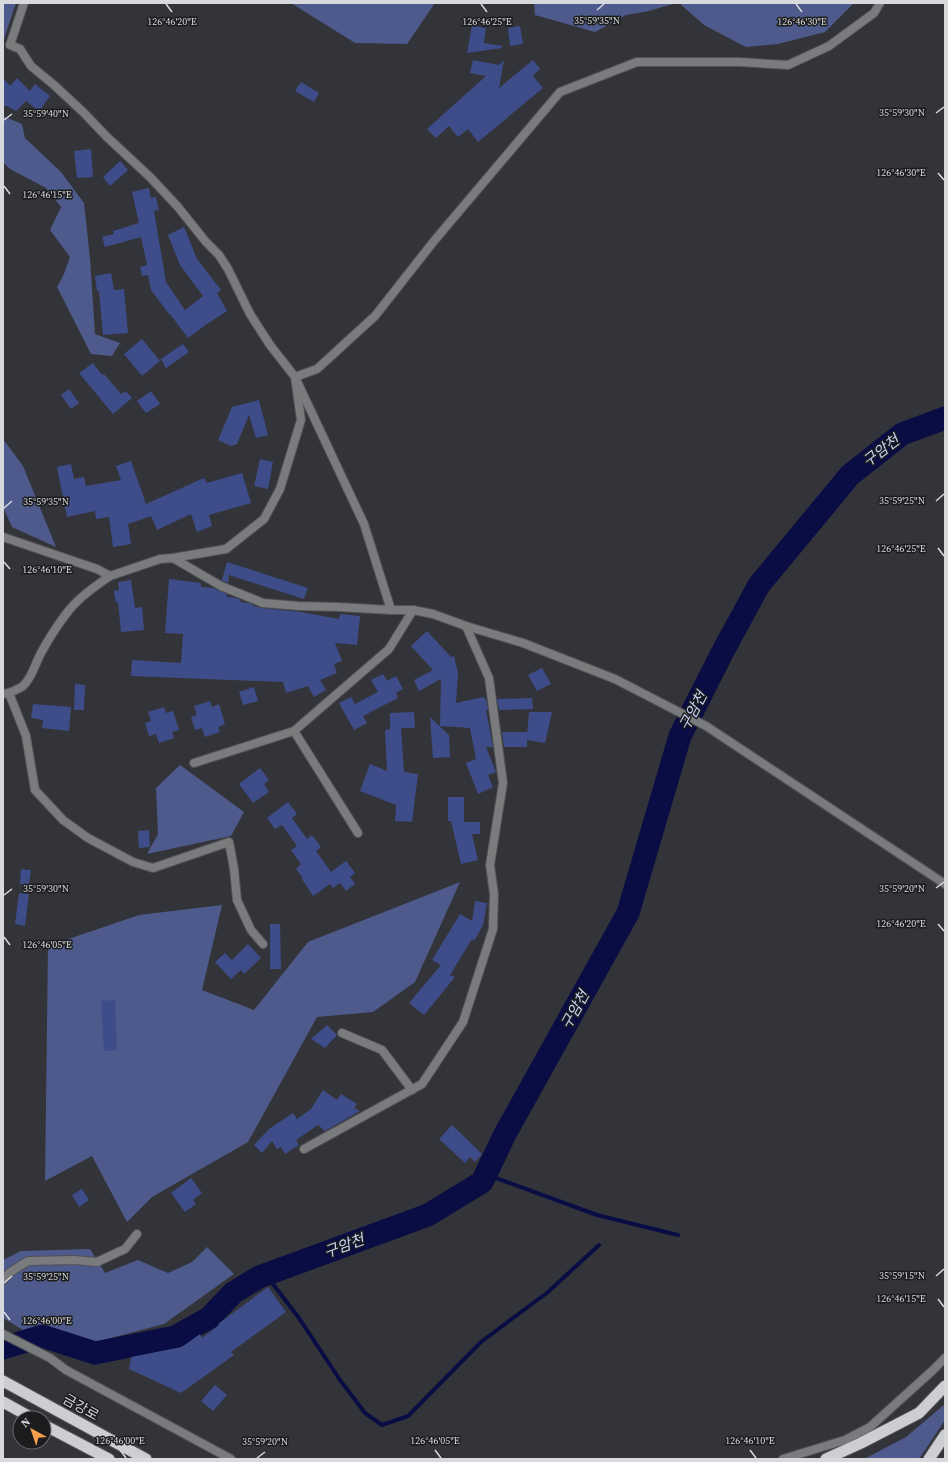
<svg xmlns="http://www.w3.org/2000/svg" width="948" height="1462" font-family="'Source Serif 4','Noto Sans KR',serif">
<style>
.green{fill:#4d5a8b}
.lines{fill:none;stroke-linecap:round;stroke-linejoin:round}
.stream{stroke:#0a0d44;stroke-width:4}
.river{stroke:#0a0d44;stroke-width:23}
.building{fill:#3e4d89}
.minor-casing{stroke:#515256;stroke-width:10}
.tertiary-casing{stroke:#515256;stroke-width:10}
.trunk-casing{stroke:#515256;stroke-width:13}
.minor{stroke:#7a7b7d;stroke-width:8}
.tertiary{stroke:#7a7b7d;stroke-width:8}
.trunk{stroke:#ccced4;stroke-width:11}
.ticks{fill:none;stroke:#d8d9dc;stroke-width:1.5}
.labels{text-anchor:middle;stroke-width:3;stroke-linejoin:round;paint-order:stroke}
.street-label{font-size:14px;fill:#d8d9dc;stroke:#1b1c1e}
.water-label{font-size:15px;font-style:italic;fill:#c7d3f7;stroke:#1b1c1e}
.ticks-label{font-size:10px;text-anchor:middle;fill:#d8d9dc;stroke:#1b1c1e;stroke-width:3;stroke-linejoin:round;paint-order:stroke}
</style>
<rect width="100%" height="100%" fill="#333439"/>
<g class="green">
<polygon points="3,3 16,3 4,39 3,39"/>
<polygon points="291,3 435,3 407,44 355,43"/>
<polygon points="534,3 676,3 649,11 626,15 595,32 535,15"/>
<polygon points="679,3 854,3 825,32 778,44 746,47 704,25"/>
<polygon points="3,116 22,124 25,138 61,172 84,203 90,258 95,334 120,343 112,356 91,354 57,287 64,274 70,257 50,230 61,207 46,188 10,169 3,162"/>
<polygon points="3,439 23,466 56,547 12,527 3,507"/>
<polygon points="180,765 244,812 231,836 147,854 158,834 156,788"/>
<polygon points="460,882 415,982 373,1012 317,1017 248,1142 152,1197 127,1222 92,1156 45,1181 48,946 139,915 222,905 202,990 254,1010 308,942"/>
<polygon points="207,1247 234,1274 164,1324 92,1343 43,1328 23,1330 3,1318 3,1260 21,1251 90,1249 105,1273 138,1260 168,1273 192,1262"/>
<polygon points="945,1404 945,1420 919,1459 864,1459 906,1437"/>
</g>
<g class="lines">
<g class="stream">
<polyline points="485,1174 597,1215 678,1235"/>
<polyline points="266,1275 299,1318 340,1380 365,1413 382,1425 408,1416 481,1342 548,1292 599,1245"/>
</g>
<polyline class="river" points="3,1348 42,1336 95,1353 175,1337 209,1318 233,1293 259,1277 428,1215 482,1182 505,1134 628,913 680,736 722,653 759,585 850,475 902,434 945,418"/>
</g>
<g class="building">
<polygon points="472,26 486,28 484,43 502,46 502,48 467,53"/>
<polygon points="520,26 523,44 510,46 508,28"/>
<polygon points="473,60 499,65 504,60 499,88 533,60 540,69 533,76 543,88 478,142 468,129 458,137 449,126 436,138 427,129 486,76 470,73"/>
<polygon points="3,78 10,86 17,78 30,91 35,84 50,96 39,111 26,101 16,111 7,106 3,106"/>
<polygon points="301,82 319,93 314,102 295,91"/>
<polygon points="91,149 93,177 77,178 74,151"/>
<polygon points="120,161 128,170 110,186 103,177"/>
<polygon points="149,188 151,198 156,197 159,210 154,211 166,282 185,310 203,296 180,265 168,235 184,227 197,259 221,290 217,293 227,311 207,324 188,338 170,314 169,314 151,290 148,275 142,276 140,267 147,265 141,237 105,247 102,237 114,234 113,231 139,223 132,192"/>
<polygon points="111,273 114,290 124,289 128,333 103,335 99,291 97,291 95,276"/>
<polygon points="142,339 160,361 142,376 124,354"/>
<polygon points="183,344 189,352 166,368 161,359"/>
<polygon points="93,363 102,375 104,374 121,394 126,391 132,398 113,414 79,373"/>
<polygon points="69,389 79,403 71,409 61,395"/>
<polygon points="151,391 160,404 146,413 137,401"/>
<polygon points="259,400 268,435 256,438 249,415 237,444 231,446 218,440 232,407"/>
<polygon points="260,459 273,462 268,489 254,486"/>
<polygon points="131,461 146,504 204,478 207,483 242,473 251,503 209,515 212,526 197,532 191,514 157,530 151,516 128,524 131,544 113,547 109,517 96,519 95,511 67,517 57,467 71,464 74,479 84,477 86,486 121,480 116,466"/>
<polygon points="227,562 308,588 304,599 229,575 228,583 223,581 222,580"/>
<polygon points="169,579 201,583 201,587 213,588 227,594 227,597 236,598 241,600 240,602 249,603 253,605 253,606 262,608 301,612 339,619 340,614 360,616 357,645 335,643 342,661 334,664 337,673 320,680 326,690 314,697 308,686 286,693 283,682 131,676 132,660 181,663 183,634 165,633"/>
<polygon points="131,580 135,608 142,607 144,630 121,632 118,602 116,603 114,591 119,590 118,582"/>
<polygon points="427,631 451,657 454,656 458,673 456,703 484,697 484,699 486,699 488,710 486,710 493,747 486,747 496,772 488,775 493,787 478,794 466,763 476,759 470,728 440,726 441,679 419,691 414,680 433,670 411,646"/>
<polygon points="542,668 551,684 537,691 528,675"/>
<polygon points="383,674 387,681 396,676 403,689 396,693 398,698 363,716 367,723 354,730 339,703 351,697 355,704 378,692 371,680"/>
<polygon points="75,684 85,685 84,710 74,710"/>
<polygon points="254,687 258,701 243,705 239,692"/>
<polygon points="532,698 533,709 499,710 497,699"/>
<polygon points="210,701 212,707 219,704 225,724 218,727 220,732 205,737 202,728 195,730 191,717 197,715 194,706"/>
<polygon points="33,704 71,707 69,731 42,728 43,720 31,718"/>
<polygon points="164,707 166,713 173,711 179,730 172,732 174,738 159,743 156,734 149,736 145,723 151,721 148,712"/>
<polygon points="414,712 415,728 401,728 404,772 418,774 412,822 395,821 396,805 360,791 370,764 387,771 385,730 390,729 390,713"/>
<polygon points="529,712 552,712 545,743 527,740 527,747 504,747 502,732 527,732 527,735"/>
<polygon points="430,717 449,735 450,757 433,758"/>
<polygon points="260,768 269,780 264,784 269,792 253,803 239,784"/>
<polygon points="448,797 464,797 464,822 480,822 480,834 472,834 478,860 461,864 451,821 448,821"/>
<polygon points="288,802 297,814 292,818 307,839 312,835 321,847 316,851 331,872 346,861 355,873 350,877 355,884 346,891 340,883 333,888 330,884 313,896 302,879 303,878 296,869 301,864 291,850 297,846 282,825 275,829 267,818"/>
<polygon points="149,830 150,847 139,848 138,831"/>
<polygon points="21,869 31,870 29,885 20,884"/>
<polygon points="19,893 29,894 25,926 15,924"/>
<polygon points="475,901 487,903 483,925 474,941 472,939 450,975 455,977 424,1015 409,1003 441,965 432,960 460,914 472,921"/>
<polygon points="270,924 280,924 281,969 270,969"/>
<polygon points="248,944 261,958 244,974 241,970 231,979 215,962 225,953 232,960"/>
<polygon points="115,1000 117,1050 104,1051 101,1001"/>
<polygon points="327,1025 337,1035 325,1048 311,1039"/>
<polygon points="323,1090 337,1100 341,1094 357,1104 354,1108 360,1111 325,1131 318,1125 296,1140 299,1145 285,1154 281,1147 277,1149 272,1141 262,1153 254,1145 269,1129 293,1113 297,1119 311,1109"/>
<polygon points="452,1125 482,1154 475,1162 470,1157 465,1163 439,1139"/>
<polygon points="191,1178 202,1193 193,1200 196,1204 185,1212 171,1193"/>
<polygon points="82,1189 89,1200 79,1207 72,1195"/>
<polygon points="268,1287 286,1312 231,1352 234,1355 181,1393 129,1369 131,1357 182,1347 200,1334 202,1338 219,1325 218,1324"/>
<polygon points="215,1385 227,1395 213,1411 201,1401"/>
</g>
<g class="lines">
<g class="minor-casing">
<g id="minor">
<polyline points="24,3 10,45 20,49 31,66 54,85 83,112 107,137 151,178 178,207 206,242 219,255 228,269 250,314 270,345 295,377 301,420 280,489 264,519 226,549 173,558"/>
<polyline points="3,537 97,569 110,576 160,559 173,558 221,586 263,603 299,606 338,607 391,610 413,610 433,614 466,626 523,643 615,679 706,726 945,884"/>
<polyline points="391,610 364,524 295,377 317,369 375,316 434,241 560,92 637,62 739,62 788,65 829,46 874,13 880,3"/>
<polyline points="9,693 26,736 35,790 63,820 88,838 133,862 153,868 229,842 234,869 237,900 251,930 263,944"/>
<path d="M3 694C10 693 17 690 23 686 32 678 35 664 41 653 48 640 57 626 66 614 78 598 94 587 110 576"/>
<polyline points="294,731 358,833"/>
<polyline points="194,763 294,731 389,649 413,610"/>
<polyline points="342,1033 382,1050 412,1090"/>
<polyline points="304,1149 422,1084 463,1022 493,929 494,894 490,865 503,783 489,678 466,626"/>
<polyline points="3,1280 9,1273 28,1261 74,1260 97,1262 125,1249 137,1234"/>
<polyline points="783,1459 845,1440 870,1427 932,1371 945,1358"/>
</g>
</g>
<g class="tertiary-casing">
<polyline id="tertiary" points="3,1334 50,1358 66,1370 231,1459"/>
</g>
<g class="trunk-casing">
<g id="trunk">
<polyline points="3,1381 146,1459"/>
<polyline points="3,1402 32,1418"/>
<polyline points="44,1425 109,1459"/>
<polyline points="826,1459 861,1443 919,1413 945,1386"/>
<polyline points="929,1459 945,1435"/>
</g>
</g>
<use href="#minor" class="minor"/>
<use href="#tertiary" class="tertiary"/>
<use href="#trunk" class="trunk"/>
</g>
<path class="ticks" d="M166 4 172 12M481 4 487 12M796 4 802 12M597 10 604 4M936 113 944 107M4 120 12 114M938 173 944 180M4 186 10 194M936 501 944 494M4 508 12 501M938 548 944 556M4 562 10 569M936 888 944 882M4 895 12 889M938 924 944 931M4 937 10 945M936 1276 944 1269M4 1283 12 1276M938 1299 944 1307M4 1312 10 1320M120 1450 126 1458M435 1450 441 1458M750 1450 756 1458M257 1458 265 1452"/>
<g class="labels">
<g class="street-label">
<text transform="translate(81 1407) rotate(29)" y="5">금강로</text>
</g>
<g class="water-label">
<text transform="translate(881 451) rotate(-37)" y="5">구암천</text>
<text transform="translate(693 711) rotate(-62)" y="5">구암천</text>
<text transform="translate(575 1010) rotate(-61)" y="5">구암천</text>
<text transform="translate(344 1246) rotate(-20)" y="5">구암천</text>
</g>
</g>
<g class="ticks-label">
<text x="597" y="24">35°59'35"N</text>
<text x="172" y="25">126°46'20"E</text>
<text x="487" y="25">126°46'25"E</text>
<text x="802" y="25">126°46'30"E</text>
<text x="902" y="116">35°59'30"N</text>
<text x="46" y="117">35°59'40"N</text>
<text x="901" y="176">126°46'30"E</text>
<text x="47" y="198">126°46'15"E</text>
<text x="902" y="504">35°59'25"N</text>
<text x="46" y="505">35°59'35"N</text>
<text x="901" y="552">126°46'25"E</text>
<text x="47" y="573">126°46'10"E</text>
<text x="902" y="892">35°59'20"N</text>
<text x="46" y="892">35°59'30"N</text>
<text x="901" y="927">126°46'20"E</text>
<text x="47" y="948">126°46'05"E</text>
<text x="902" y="1279">35°59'15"N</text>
<text x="46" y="1280">35°59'25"N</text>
<text x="901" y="1302">126°46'15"E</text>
<text x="47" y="1324">126°46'00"E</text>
<text x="120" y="1444">126°46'00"E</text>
<text x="435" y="1444">126°46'05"E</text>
<text x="750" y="1444">126°46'10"E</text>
<text x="265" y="1445">35°59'20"N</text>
</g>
<rect width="948" height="1462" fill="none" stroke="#d8d9dc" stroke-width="8"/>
<g transform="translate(32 1430) rotate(320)"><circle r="19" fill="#1b1c1e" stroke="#67686a"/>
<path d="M0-3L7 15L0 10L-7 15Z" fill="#f9a04c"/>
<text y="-6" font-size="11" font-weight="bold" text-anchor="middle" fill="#d8d9dc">N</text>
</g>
</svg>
